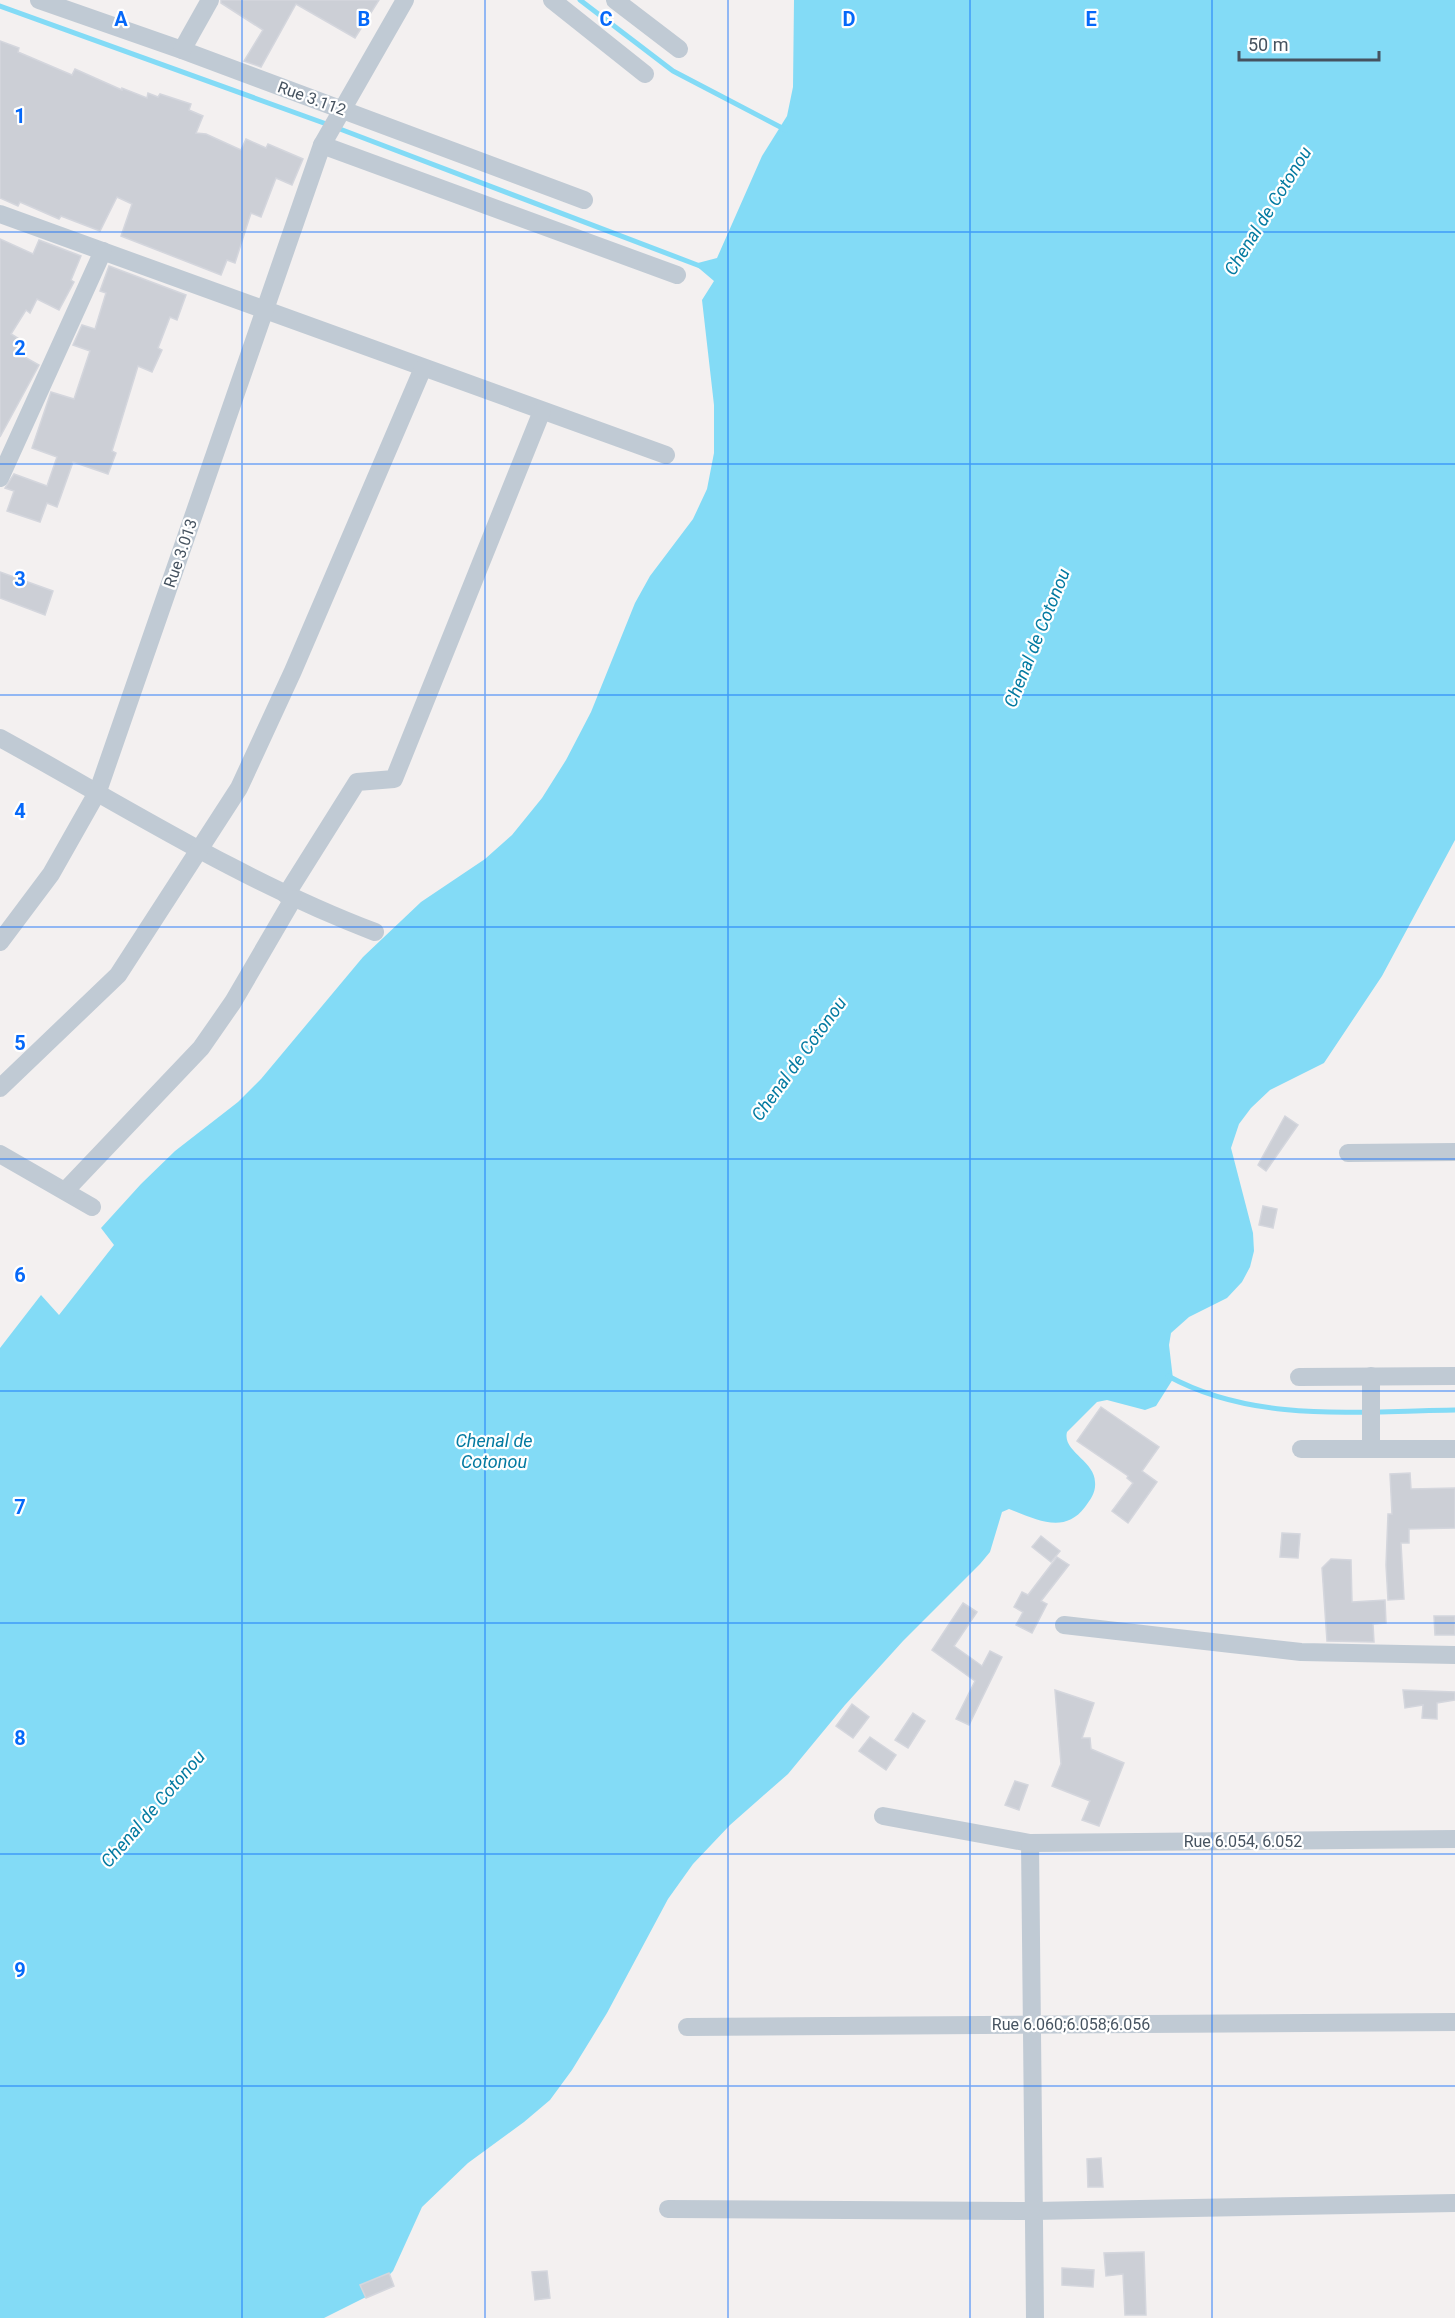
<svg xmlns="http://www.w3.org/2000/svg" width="1455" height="2318" font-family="Roboto,sans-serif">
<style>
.water{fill:#83dbf6}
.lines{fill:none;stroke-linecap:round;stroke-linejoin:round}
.stream{stroke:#83dbf6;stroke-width:5}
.building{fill:#cccfd6;stroke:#d4d6dd;stroke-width:1.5}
.street{stroke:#c0cad4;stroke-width:18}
.grid{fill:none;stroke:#0568f9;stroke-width:1.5;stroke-opacity:0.55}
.labels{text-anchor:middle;stroke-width:4.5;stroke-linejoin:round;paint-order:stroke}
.street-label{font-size:16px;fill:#465360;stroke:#fff}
.water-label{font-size:18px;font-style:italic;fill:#037aa1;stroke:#fff}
.grid-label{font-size:20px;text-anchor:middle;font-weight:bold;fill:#0568f9;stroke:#fff;stroke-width:4.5;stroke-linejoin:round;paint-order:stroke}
</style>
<rect width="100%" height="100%" fill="#f3f0f0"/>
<path class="water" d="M794 0H1455V840L1382 976 1324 1063 1270 1090 1251 1108 1239 1124 1231 1148 1253 1233 1254 1251 1250 1267 1242 1282 1227 1298 1189 1317 1171 1333 1169 1345 1173 1379 1156 1406 1145 1410 1107 1400 1097 1402 1067 1432C1062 1451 1095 1461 1095 1482 1096 1492 1091 1499 1085 1507 1064 1535 1036 1519 1009 1509L1002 1512 990 1552 980 1564 903 1641 845 1705 788 1774 730 1825 693 1864 668 1899 607 2013 572 2070 550 2100 524 2122 468 2163 422 2207 393 2271 370 2295 324 2318H0V1348L41 1295 59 1315 114 1245 101 1228 141 1184 175 1151 238 1102 261 1079 363 957 421 902 485 859 512 835 542 798 566 760 591 712 635 603 650 576 693 519 707 489 714 453V405L702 300 714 281 694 264 717 258 762 156 787 116 793 87Z"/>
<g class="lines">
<g class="stream">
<polyline points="580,0 673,71 786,130"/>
<polyline points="0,6 332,126 700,266"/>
<path d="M1168 1376C1256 1424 1359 1411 1455 1410"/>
</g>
</g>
<g class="building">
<polygon points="221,0 379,0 355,38 296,4 261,67 244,61 263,30 221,3"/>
<polygon points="0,41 19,48 18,52 72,75 75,69 122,90 122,88 147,98 148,93 158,97 160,94 191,104 189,110 203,116 196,133 206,134 241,150 246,139 266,148 268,144 303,159 292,185 276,178 261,217 251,213 235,263 227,260 221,275 121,236 132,204 117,197 100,231 61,216 59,219 20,202 18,206 0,198"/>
<polygon points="0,239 33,254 39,240 81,256 71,280 74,282 59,310 37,299 30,313 26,310 11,334 21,340 14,351 39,365 0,437"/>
<polygon points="109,266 186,295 177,320 170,317 158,348 162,350 152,372 138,366 112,451 116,453 108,474 73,462 57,507 47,503 40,522 7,511 14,491 5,488 14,474 47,486 57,457 32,448 51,392 74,399 90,351 73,345 82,325 95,329 106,293 100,291"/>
<polygon points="0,572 53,591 45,615 0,598"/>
<polygon points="1285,1116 1298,1125 1266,1171 1258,1165"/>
<polygon points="1263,1206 1277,1209 1273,1228 1259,1225"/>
<polygon points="1101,1407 1159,1447 1142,1471 1157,1482 1128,1523 1112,1511 1133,1483 1127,1478 1128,1476 1077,1441"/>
<polygon points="1410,1473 1411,1489 1455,1488 1455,1528 1409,1529 1409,1543 1401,1543 1404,1599 1388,1600 1386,1565 1388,1514 1392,1514 1390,1474"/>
<polygon points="1282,1533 1300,1534 1298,1558 1280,1557"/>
<polygon points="1041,1536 1060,1551 1051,1562 1032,1547"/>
<polygon points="1057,1557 1069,1565 1041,1601 1047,1604 1032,1633 1016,1625 1023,1612 1014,1607 1022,1592 1028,1595"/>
<polygon points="1331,1559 1351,1560 1352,1602 1385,1600 1386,1623 1373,1624 1374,1642 1327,1641 1322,1568"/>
<polygon points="963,1603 977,1612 954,1646 982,1666 990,1651 1002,1657 969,1725 956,1719 975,1681 932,1650"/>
<polygon points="1434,1616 1455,1616 1455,1635 1435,1635"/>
<polygon points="1055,1690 1094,1703 1082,1738 1090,1738 1091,1749 1124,1763 1099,1826 1082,1820 1090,1801 1052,1786 1061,1764"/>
<polygon points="1403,1690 1455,1692 1455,1700 1437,1703 1437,1719 1422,1718 1423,1705 1405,1708"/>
<polygon points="852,1704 869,1717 853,1738 836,1726"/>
<polygon points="913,1713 925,1721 908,1748 895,1740"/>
<polygon points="870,1737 896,1755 886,1770 859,1751"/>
<polygon points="1015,1781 1028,1785 1019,1810 1005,1805"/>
<polygon points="1101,2158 1103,2187 1088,2187 1087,2159"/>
<polygon points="1144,2252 1146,2315 1125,2315 1123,2274 1106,2276 1104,2253"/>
<polygon points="1062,2268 1094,2270 1093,2287 1062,2285"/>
<polygon points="547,2271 550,2298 535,2300 532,2272"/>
<polygon points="389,2273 394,2286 366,2298 360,2285"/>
</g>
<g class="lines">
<g class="street">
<polyline points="39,0 182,50 584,200"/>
<polyline points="552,0 645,74"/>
<polyline points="615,0 679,49"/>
<polyline points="182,50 210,0"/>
<polyline points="322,145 677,275"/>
<polyline points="0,214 666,455"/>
<polyline points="0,478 103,251"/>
<path d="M0 738C124 806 243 882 375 932"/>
<polyline points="286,895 357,782 394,779 542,411"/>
<polyline points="0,942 51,874 98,791 322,145 405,0"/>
<polyline points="0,1088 118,975 239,788 293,671 423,368"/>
<polyline points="1348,1153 1455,1152"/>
<polyline points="0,1154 92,1207"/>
<polyline points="65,1191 201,1048 233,1002 293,899"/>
<polyline points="1371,1376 1371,1449"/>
<polyline points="1299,1377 1455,1376"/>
<polyline points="1301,1449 1455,1449"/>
<polyline points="1064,1625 1301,1652 1455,1655"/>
<polyline points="883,1816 1030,1843 1455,1839"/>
<polyline points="1030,1843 1035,2318"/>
<polyline points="687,2027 1455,2022"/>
<polyline points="668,2209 1034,2211 1455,2203"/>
</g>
</g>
<path class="grid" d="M242 0V2318M485 0V2318M728 0V2318M970 0V2318M1212 0V2318M0 232H1455M0 464H1455M0 695H1455M0 927H1455M0 1159H1455M0 1391H1455M0 1623H1455M0 1854H1455M0 2086H1455"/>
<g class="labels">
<g class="street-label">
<text transform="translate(312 98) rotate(20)" y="6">Rue 3.112</text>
<text transform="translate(180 553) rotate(-71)" y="6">Rue 3.013</text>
<text x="1243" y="1847">Rue 6.054, 6.052</text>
<text x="1071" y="2030">Rue 6.060;6.058;6.056</text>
</g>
<g class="water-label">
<text transform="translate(1268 211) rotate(-58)" y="6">Chenal de Cotonou</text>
<text transform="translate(1037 638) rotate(-68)" y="6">Chenal de Cotonou</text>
<text transform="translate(799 1059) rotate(-54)" y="6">Chenal de Cotonou</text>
<text x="494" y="1447">Chenal de<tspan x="494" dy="21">Cotonou</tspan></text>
<text transform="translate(153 1809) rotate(-49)" y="6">Chenal de Cotonou</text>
</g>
</g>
<g class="grid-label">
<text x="121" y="26">A</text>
<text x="364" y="26">B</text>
<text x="606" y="26">C</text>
<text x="849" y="26">D</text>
<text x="1091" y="26">E</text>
<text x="20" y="123">1</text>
<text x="20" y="355">2</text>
<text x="20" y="586">3</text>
<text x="20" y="818">4</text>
<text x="20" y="1050">5</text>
<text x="20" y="1282">6</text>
<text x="20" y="1514">7</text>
<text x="20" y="1745">8</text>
<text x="20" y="1977">9</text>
</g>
<path d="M1239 51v9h140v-9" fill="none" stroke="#465360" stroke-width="3"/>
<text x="1248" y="51" font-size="18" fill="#465360" stroke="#ffffff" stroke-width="4.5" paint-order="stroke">50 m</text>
</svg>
